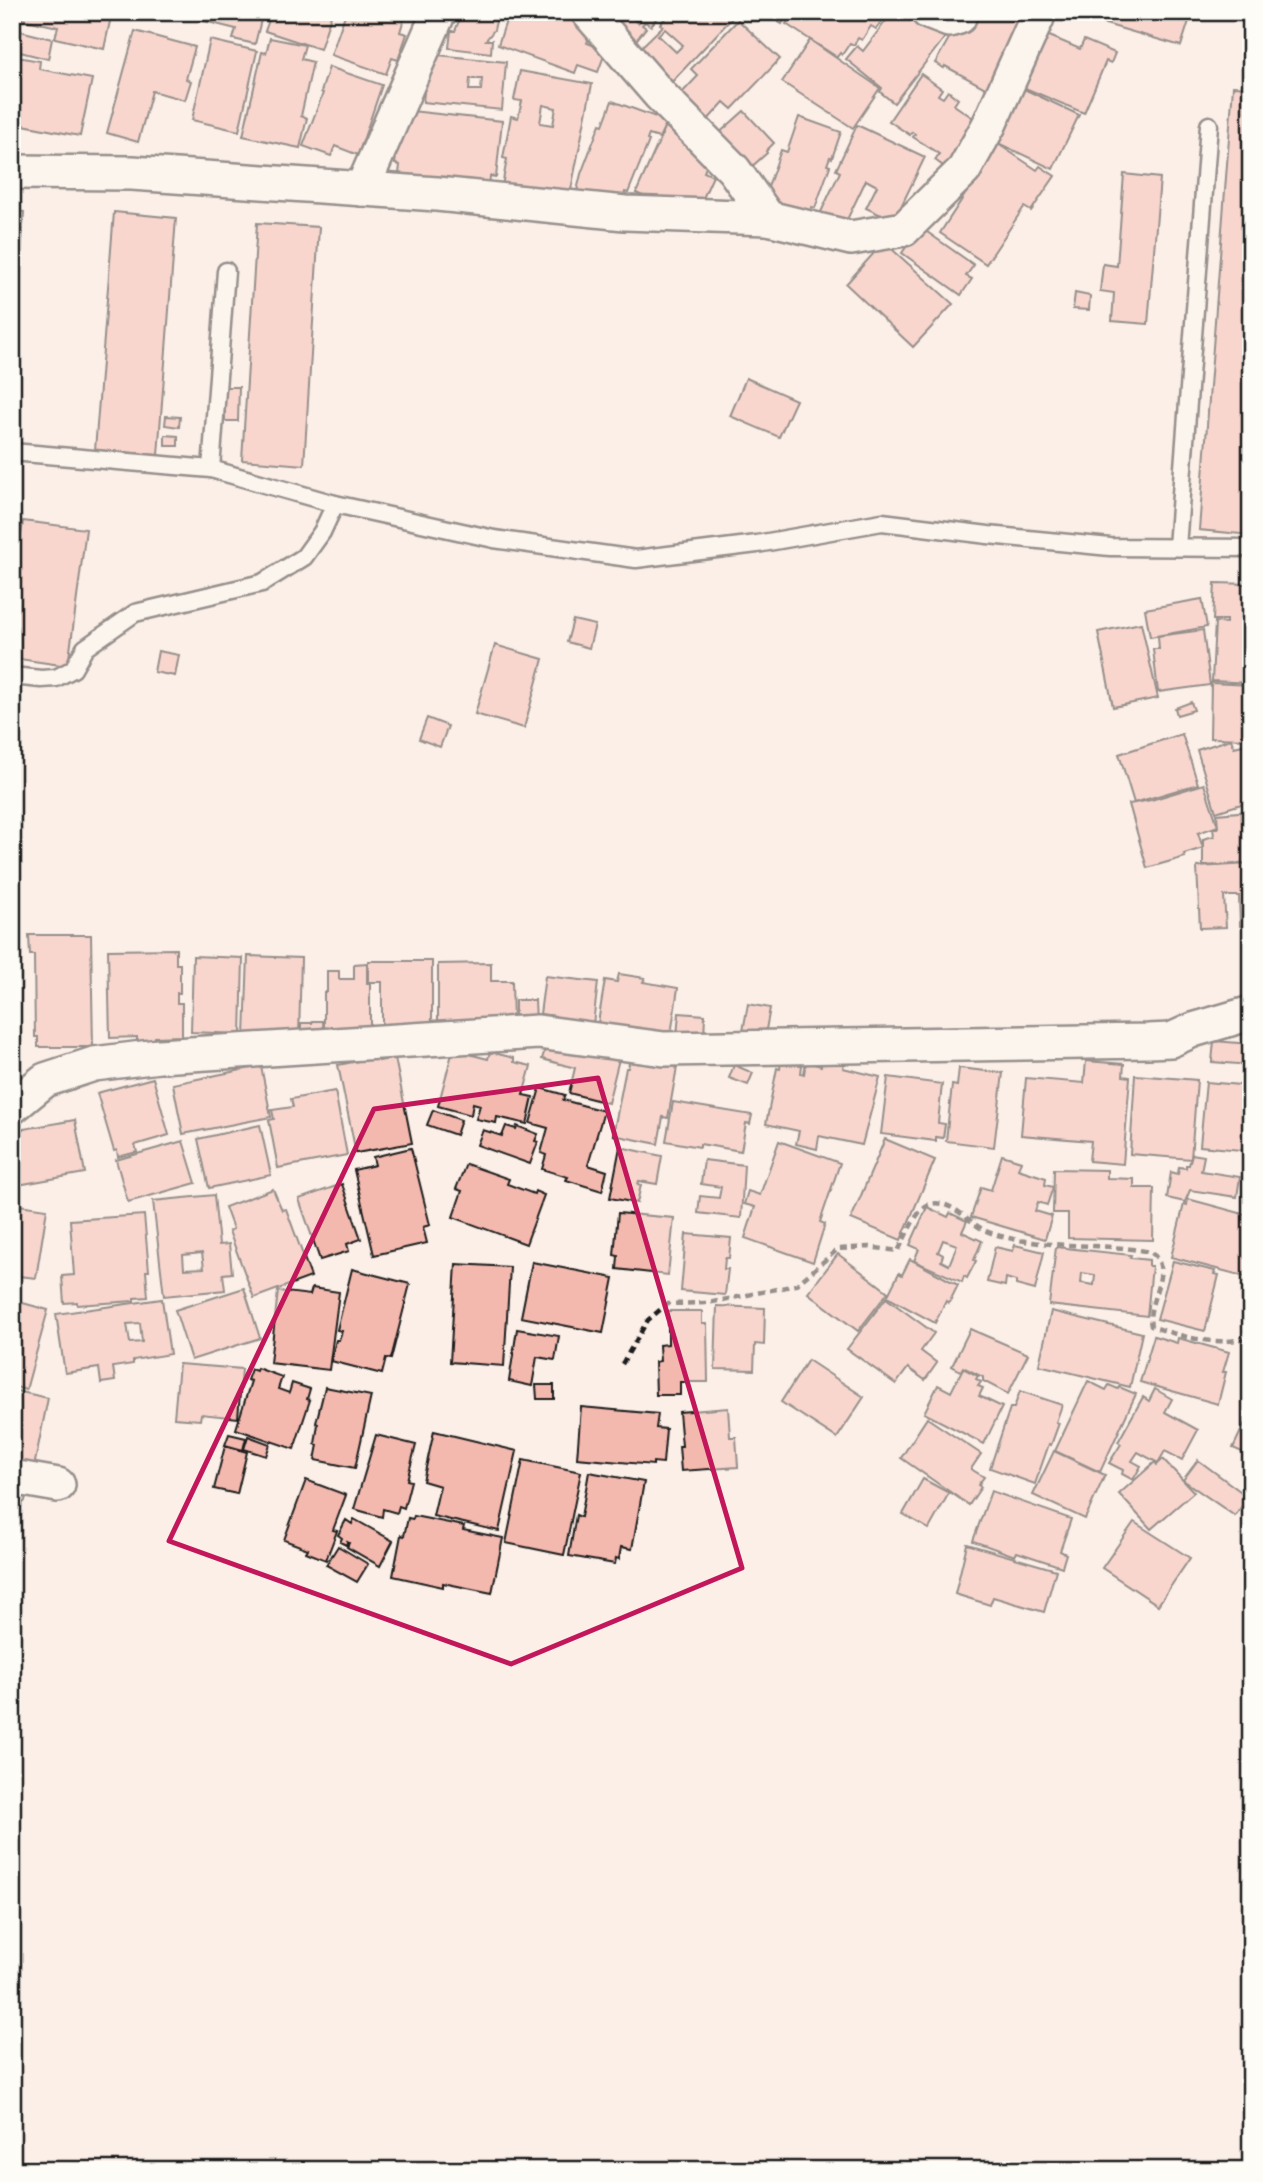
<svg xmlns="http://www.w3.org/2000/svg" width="1263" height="2182" font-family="Sriracha,sans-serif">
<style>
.building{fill:#f4b9ae;stroke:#1c1c1c;stroke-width:2;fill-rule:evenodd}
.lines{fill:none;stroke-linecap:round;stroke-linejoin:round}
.lane-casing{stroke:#1c1c1c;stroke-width:21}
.street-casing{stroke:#1c1c1c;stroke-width:38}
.path{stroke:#1c1c1c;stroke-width:4.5;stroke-dasharray:7 5;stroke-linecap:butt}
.lane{stroke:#fdfcf7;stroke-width:16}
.street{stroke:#fdfcf7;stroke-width:33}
.marked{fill:none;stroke:#c2185b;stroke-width:5;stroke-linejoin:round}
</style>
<rect width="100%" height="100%" fill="#fbefe8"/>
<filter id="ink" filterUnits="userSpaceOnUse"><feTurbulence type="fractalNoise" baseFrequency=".0143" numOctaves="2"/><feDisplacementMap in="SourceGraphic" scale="14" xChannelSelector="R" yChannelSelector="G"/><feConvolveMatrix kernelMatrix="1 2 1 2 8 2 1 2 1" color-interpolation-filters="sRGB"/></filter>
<g filter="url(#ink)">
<g class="building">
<polygon points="12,12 112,12 104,49 55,38 58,27 12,17"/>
<polygon points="202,12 263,12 255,44 233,39 236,29 200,20"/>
<polygon points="272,12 332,12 320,49 265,31"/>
<polygon points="346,12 406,12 400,32 407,34 398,60 392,58 386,74 331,55"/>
<polygon points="474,12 498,12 494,30 486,40 492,40 491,53 449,48 451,31 455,31 462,13 473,15"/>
<polygon points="509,12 570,12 595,21 587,43 606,50 598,72 578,65 575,73 498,45"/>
<polygon points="592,12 626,12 638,23 641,18 634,12 661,12 651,26 645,22 642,25 646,28 633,44"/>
<path d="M671 12H730L734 16 667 87 633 55 663 26 660 24ZM665 29 683 45 676 52 658 35Z"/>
<polygon points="762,12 788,12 782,24"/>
<polygon points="794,12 883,12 882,15 885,17 876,29 871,26 862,40 858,38 854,45 850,43 842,55 840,53 837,57 786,24"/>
<polygon points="886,12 912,12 949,32 894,103 880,92 882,88 846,59 857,46 863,51 888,18 884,15"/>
<polygon points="969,12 1012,12 1026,20 987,89 945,66 944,68 935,63 956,26"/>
<polygon points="1105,12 1160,12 1189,21 1181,46 1102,23"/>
<polygon points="738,20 780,59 732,109 724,102 706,122 679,96 698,76 691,69"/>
<polygon points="12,29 52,39 48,59 12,50"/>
<polygon points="135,31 195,47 186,79 191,81 185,100 152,91 138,142 107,133"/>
<polygon points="1047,35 1080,49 1084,40 1115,53 1111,63 1106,61 1084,113 1025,88"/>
<polygon points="270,38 305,45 301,59 313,62 301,116 307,118 300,148 243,136 262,52 266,53"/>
<polygon points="210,40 257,51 239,131 192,120"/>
<polygon points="810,40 880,88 853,128 782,82"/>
<path d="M428 54 506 62 502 110 423 102ZM470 79H482L481 90H469Z"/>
<polygon points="12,56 40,61 39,69 92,79 80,136 23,125 20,139 12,137"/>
<polygon points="329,67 382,85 358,155 335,146 331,156 303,146 323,93 321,92"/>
<path d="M520 71 592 84 570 195 502 186 507 159 503 158 511 116 518 118 522 101 514 100ZM543 105 556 108 553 125 540 123Z"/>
<polygon points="921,74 942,89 938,95 943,98 948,91 958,99 954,105 985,126 950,171 935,160 939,154 913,137 915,134 912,132 910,135 889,121"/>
<polygon points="1233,86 1251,87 1251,535 1199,530"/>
<polygon points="1024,89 1079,115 1053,169 998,143"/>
<polygon points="612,101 667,121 659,138 649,135 647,140 649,141 628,193 625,192 621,209 575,199 581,174 600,124 603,125"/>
<polygon points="402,110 502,121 496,177 490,176 489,187 399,174 400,165 395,164"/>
<polygon points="744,111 774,143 766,151 767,153 749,169 717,135"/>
<polygon points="799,117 841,132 832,158 830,157 827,165 830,166 815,208 812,207 808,218 766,204 770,191 767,190 781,150 787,152"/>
<polygon points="668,121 717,141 704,172 713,176 696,214 681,213 636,193"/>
<polygon points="857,125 925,157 894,221 866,208 877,186 866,180 844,226 820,214 840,172 836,170"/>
<polygon points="998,144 1037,170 1040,166 1055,176 1031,211 1024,207 986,264 940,233"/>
<polygon points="1124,174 1160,178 1148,324 1112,321 1114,293 1100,291 1103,264 1117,266"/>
<polygon points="12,211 24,212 12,385"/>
<polygon points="114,212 176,218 158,455 95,450"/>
<polygon points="257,223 319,227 304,465 242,460"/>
<polygon points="920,227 974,265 966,276 972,279 961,295 902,253"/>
<polygon points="884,242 953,304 913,347 846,284"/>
<polygon points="1075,293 1090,296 1089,310 1073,309"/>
<polygon points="746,378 796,400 779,437 730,416"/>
<polygon points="225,387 239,387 238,421 225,421"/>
<polygon points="166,416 180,417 179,427 165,425"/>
<polygon points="165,435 178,436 178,446 165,446"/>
<polygon points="23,521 86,529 68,666 12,658 12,570 16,570"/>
<polygon points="1215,583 1251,584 1251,683 1212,681 1215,622 1226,623 1226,620 1213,620"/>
<polygon points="1202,599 1207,627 1150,637 1145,609"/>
<polygon points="573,620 595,625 589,648 567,642"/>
<polygon points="1141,623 1158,698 1113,707 1098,632"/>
<polygon points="1203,630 1210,685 1158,692 1153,649 1159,649 1158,636"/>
<polygon points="495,645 543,659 524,728 475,714"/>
<polygon points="158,651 179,655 175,676 154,672"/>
<polygon points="1211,683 1251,685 1251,739 1210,738"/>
<polygon points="1191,702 1194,710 1177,715 1175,708"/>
<polygon points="427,718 448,726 440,747 419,739"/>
<polygon points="1182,734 1198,784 1134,803 1119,754"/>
<polygon points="1231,739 1234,747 1251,743 1251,801 1216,812 1197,750"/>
<polygon points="1204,784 1218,826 1198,833 1203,848 1184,854 1185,857 1147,868 1129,804 1151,800"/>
<polygon points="1249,807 1251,807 1251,863 1203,866 1203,839 1214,836 1213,828 1218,828 1217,814 1249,811"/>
<polygon points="1251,864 1251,925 1240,926 1239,896 1224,896 1226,927 1200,928 1197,867"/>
<polygon points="29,935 91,935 93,1047 38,1047 38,1037 35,1037 34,955 30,955"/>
<polygon points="176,949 176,964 180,964 180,993 177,993 177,1003 182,1003 182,1036 155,1037 155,1043 137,1044 137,1037 110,1038 108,950"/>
<polygon points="193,956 243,958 241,1034 191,1032"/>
<polygon points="248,956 301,958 299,1038 245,1036"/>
<polygon points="368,961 432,961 432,1037 382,1032 382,982 368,982"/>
<polygon points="367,963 367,983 370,983 370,1038 324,1038 324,992 327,992 327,971 339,971 339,979 354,979 354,964"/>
<polygon points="491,963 491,981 512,981 513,1024 438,1024 438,964"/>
<polygon points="619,974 645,978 643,982 678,988 670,1041 631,1029 598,1023 605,980 617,982"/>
<polygon points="545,976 598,982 593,1024 555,1019 555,1016 540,1014"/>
<polygon points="515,1000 535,1000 536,1021 515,1021"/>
<polygon points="748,1004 770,1008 765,1035 743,1031"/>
<polygon points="679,1013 705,1015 704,1038 677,1037"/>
<polygon points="313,1021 323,1021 324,1039 301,1044 301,1023 312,1023"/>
<polygon points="549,1037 620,1055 608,1103 569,1093 575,1068 542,1059"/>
<polygon points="1214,1041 1251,1044 1251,1065 1212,1062"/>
<polygon points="453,1050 488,1059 490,1052 514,1058 514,1062 531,1066 523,1095 533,1097 527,1124 497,1117 496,1123 476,1119 480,1105 473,1103 471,1115 438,1106"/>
<polygon points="379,1057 379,1061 395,1058 412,1143 356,1153 338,1065"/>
<polygon points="823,1057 845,1059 843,1068 880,1077 862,1145 819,1136 817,1149 796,1144 799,1131 766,1124 777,1068 780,1069 781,1061 802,1065 801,1073 804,1074 806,1062 821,1066"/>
<polygon points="630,1058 677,1067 668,1118 663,1117 658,1144 613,1135 626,1068 628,1068"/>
<polygon points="1086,1061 1124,1064 1123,1076 1130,1077 1123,1164 1089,1161 1091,1141 1021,1135 1026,1078 1084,1083"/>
<polygon points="734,1065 753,1073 748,1085 729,1078"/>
<polygon points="261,1066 271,1117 183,1134 173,1084"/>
<polygon points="959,1068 1003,1073 994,1147 946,1141 952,1085 957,1086"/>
<polygon points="1135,1075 1197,1080 1191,1159 1130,1154"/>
<polygon points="888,1077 942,1084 938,1123 945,1124 943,1138 936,1137 936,1141 881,1134"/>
<polygon points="153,1078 169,1135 135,1145 137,1152 118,1157 117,1150 114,1151 97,1093"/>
<polygon points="1206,1082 1251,1086 1251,1151 1200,1146"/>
<polygon points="540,1088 565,1095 563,1100 604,1111 588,1165 607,1171 602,1191 566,1180 568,1177 542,1169 546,1155 541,1153 548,1128 530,1123"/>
<polygon points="335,1091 347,1155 278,1168 269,1120 274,1119 272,1110 293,1107 291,1099"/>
<polygon points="673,1102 752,1115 750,1124 746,1123 741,1151 700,1144 700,1147 666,1141"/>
<polygon points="433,1110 461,1120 456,1135 427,1125"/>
<polygon points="75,1120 85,1173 12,1186 12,1131"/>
<polygon points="260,1125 271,1175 209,1188 198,1139"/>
<polygon points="506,1126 516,1129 517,1126 538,1134 535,1141 538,1142 530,1164 477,1145 483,1130 502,1136"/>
<polygon points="885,1139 935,1160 901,1240 851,1219"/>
<polygon points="183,1141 196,1183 128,1202 116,1160"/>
<polygon points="779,1141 840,1163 820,1222 825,1224 813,1262 745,1238 755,1207 744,1204 748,1191 760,1195"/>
<polygon points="620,1147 662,1156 657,1184 639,1181 638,1184 641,1185 637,1203 610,1198"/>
<polygon points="411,1148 430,1225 423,1227 427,1243 374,1255 354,1170 375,1165 373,1157"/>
<polygon points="1192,1154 1204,1156 1201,1171 1240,1177 1237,1197 1190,1190 1185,1202 1167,1198 1171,1172 1178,1174 1179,1167 1186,1168 1186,1165 1189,1165"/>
<polygon points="1002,1155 1021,1161 1018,1169 1046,1178 1045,1185 1053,1187 1047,1205 1038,1202 1035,1211 1052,1216 1045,1239 971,1217 981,1187 991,1190"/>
<polygon points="704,1160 744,1165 741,1218 698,1213 700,1196 719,1198 721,1187 701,1184"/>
<polygon points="466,1164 509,1179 507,1184 534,1194 535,1191 544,1195 526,1244 453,1217 462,1191 456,1189"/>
<polygon points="1054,1169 1107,1170 1107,1178 1134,1179 1134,1188 1154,1188 1153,1240 1068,1238 1068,1213 1053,1213"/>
<polygon points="342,1184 361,1239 347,1244 349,1251 320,1260 299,1199"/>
<polygon points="273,1189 282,1210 286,1209 311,1277 254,1298 229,1231 233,1229 225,1207"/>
<path d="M214 1195 219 1245 229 1244 232 1273 223 1274 225 1290 164 1296 153 1201ZM202 1253 204 1268 184 1269 183 1255Z"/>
<polygon points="1188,1199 1251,1216 1251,1278 1171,1257 1184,1204 1187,1205"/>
<polygon points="12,1204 47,1209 36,1278 19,1276 19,1272 12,1271"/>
<path d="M927 1207 948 1217 950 1213 967 1221 962 1232 982 1241 974 1260 976 1261 967 1278 964 1276 962 1282 914 1261 919 1249 910 1245ZM943 1240 957 1245 949 1265 941 1261 943 1255 938 1252Z"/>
<polygon points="618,1213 674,1218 668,1275 617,1269 618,1256 614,1255"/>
<polygon points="144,1215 149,1271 146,1271 148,1297 134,1298 134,1301 77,1305 77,1302 64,1303 62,1276 74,1275 70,1220"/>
<polygon points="686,1234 731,1238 729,1258 725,1258 724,1269 728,1269 725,1295 681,1291"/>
<polygon points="1015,1245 1044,1252 1035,1290 1016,1285 1016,1281 1006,1278 1005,1286 987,1282 995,1247 1013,1251"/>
<path d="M1056 1247 1131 1255 1130 1258 1149 1260V1266H1152L1147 1316 1049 1305ZM1082 1273 1095 1275 1094 1285 1081 1283Z"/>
<polygon points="838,1254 888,1292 858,1331 808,1293"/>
<polygon points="910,1259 958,1285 949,1303 946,1301 935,1323 887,1297 899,1273 902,1275"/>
<polygon points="1173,1261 1215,1271 1214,1274 1219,1275 1205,1331 1157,1319"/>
<polygon points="532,1262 614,1278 603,1333 521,1317"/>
<polygon points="456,1264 510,1267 504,1366 450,1362"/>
<polygon points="352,1269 410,1284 391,1359 386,1358 382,1374 331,1361 336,1340 339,1340 342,1331 337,1330"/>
<polygon points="244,1288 260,1338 191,1360 175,1310"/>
<polygon points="312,1288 339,1292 329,1370 270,1363 278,1291 310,1295"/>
<polygon points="886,1298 934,1333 921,1351 937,1363 925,1380 908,1368 896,1384 847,1349"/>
<path d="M162 1299 170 1354 133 1360V1364L113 1367 115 1381 101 1383 99 1368 65 1373 56 1314ZM140 1323 142 1342 130 1343 127 1324Z"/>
<polygon points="12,1300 48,1310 26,1390 12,1386"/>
<polygon points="717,1306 765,1308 764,1345 755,1344 754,1370 715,1369"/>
<polygon points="668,1311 702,1311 702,1324 707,1324 708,1382 680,1382 680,1395 656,1395 655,1362 660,1361 659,1345 668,1344"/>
<polygon points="1051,1311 1142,1333 1130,1387 1039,1365"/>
<polygon points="517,1329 559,1336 555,1360 537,1357 532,1386 509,1381"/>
<polygon points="970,1329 1028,1354 1008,1394 983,1381 983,1377 963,1367 961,1371 952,1366"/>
<polygon points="1154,1336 1177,1343 1178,1338 1229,1352 1223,1372 1226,1372 1218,1404 1140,1382"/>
<polygon points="808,1360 864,1397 837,1438 781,1402"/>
<polygon points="179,1364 242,1369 238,1418 201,1414 200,1420 174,1418"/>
<polygon points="257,1368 282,1377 278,1389 289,1393 292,1383 310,1389 307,1399 310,1400 294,1449 236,1429 251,1381 247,1380 251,1369 256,1371"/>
<polygon points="963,1368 978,1376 976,1379 981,1382 978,1386 983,1388 979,1396 1002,1407 984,1444 924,1413 938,1385 951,1392"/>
<polygon points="1088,1381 1106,1390 1109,1385 1118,1389 1119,1387 1136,1394 1100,1472 1055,1451"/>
<polygon points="536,1385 554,1385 554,1399 537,1399"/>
<polygon points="325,1387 371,1396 355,1468 315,1460 318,1445 315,1444 318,1424 316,1423"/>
<polygon points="1155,1389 1172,1399 1165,1412 1198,1430 1182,1460 1165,1451 1158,1463 1138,1452 1132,1461 1141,1466 1133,1480 1122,1474 1123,1470 1109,1463 1121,1444 1118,1442 1143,1397 1149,1401"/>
<polygon points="12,1390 48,1398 33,1472 12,1468"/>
<polygon points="1020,1391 1062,1405 1056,1422 1059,1423 1051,1445 1049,1444 1035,1484 990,1468 1010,1408 1014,1408"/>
<polygon points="581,1407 658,1414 656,1428 666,1429 663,1463 653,1462 653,1465 577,1458"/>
<polygon points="728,1408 730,1437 736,1437 738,1467 681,1471 679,1446 682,1446 679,1412"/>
<polygon points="1251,1410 1251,1456 1233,1448"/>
<polygon points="927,1418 981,1454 971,1469 984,1477 978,1485 981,1487 969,1505 901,1458"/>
<polygon points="434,1431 517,1451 499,1531 433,1516 440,1486 423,1481"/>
<polygon points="229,1434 246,1438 243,1450 225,1445"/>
<polygon points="376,1435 416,1445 407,1480 411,1481 404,1508 399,1506 397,1513 383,1509 382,1517 354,1509"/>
<polygon points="248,1436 270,1444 266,1456 244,1449"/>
<polygon points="225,1446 247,1452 237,1494 214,1489"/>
<polygon points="1054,1451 1105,1475 1085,1519 1033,1495"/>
<polygon points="1163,1459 1194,1492 1151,1529 1119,1494 1155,1462 1157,1465"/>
<polygon points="523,1460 581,1472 564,1555 506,1543"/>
<polygon points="1198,1460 1248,1497 1235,1516 1183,1480"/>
<polygon points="589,1472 644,1482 632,1549 621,1547 619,1559 616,1558 615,1564 569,1556 576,1515 581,1517"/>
<polygon points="923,1479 949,1493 929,1529 903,1514"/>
<polygon points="306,1480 346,1495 333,1530 337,1531 326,1560 306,1552 308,1549 284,1540"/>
<polygon points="12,1482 27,1484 25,1501 12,1515"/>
<polygon points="991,1491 1071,1519 1060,1551 1066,1554 1062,1567 1017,1552 1015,1556 973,1541"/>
<polygon points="414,1516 464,1526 463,1530 503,1538 492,1593 443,1583 443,1587 393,1576 401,1535 404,1536 408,1518 413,1519"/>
<polygon points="354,1519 393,1541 380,1566 347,1547 349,1543 347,1542 346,1545 340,1542 342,1538 338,1535 346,1520 352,1524"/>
<polygon points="1134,1522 1190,1558 1158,1605 1102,1568"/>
<polygon points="967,1544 1056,1570 1044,1612 993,1597 990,1605 955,1594"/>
<polygon points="338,1546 368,1564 357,1582 326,1565"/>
</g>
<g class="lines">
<g class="lane-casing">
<g id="lane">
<polyline points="12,452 211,469 335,504"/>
<polyline points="211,469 226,271"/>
<polyline points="1177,547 1209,125"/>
<polyline points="12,676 41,679 56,678 73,669 85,648 135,613 262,583 304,557 322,532 335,504 494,539 636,559 757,544 882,522 988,535 1110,547 1251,548"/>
</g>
</g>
<g class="street-casing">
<g id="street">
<polyline points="588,12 660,95 734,170 768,218"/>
<polyline points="928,12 949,20 959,17 961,12"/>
<polyline points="12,172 132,173 437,194 625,213 768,218 851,238 904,229 964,170 989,125 1037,18"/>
<polyline points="362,189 439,12"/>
<polyline points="12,1107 45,1080 94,1064 159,1056 538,1032 664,1049 1148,1041 1171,1040 1193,1030 1251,1013"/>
<polyline points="12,1477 58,1485"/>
</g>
</g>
<path class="path" d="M622 1364 648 1320 667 1304 708 1303 796 1285 838 1249 869 1247 898 1251C905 1239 917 1207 930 1204 952 1199 970 1224 986 1231 1037 1251 1096 1241 1150 1252 1176 1268 1145 1301 1151 1326 1181 1337 1221 1348 1251 1336"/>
<use href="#lane" class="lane"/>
<use href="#street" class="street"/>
</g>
</g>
<path d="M0 0H1263V2182H0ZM598 1078 742 1568 511 1664 169 1541 374 1109Z" fill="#fbefe8" fill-opacity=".55" fill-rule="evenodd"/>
<path class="marked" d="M598 1078 742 1568 511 1664 169 1541 374 1109Z"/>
<rect width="1263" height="2182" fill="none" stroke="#fdfcf7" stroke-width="42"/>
<rect x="21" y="21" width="1221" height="2140" fill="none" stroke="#1c1c1c" stroke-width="2.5" filter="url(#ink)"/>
</svg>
